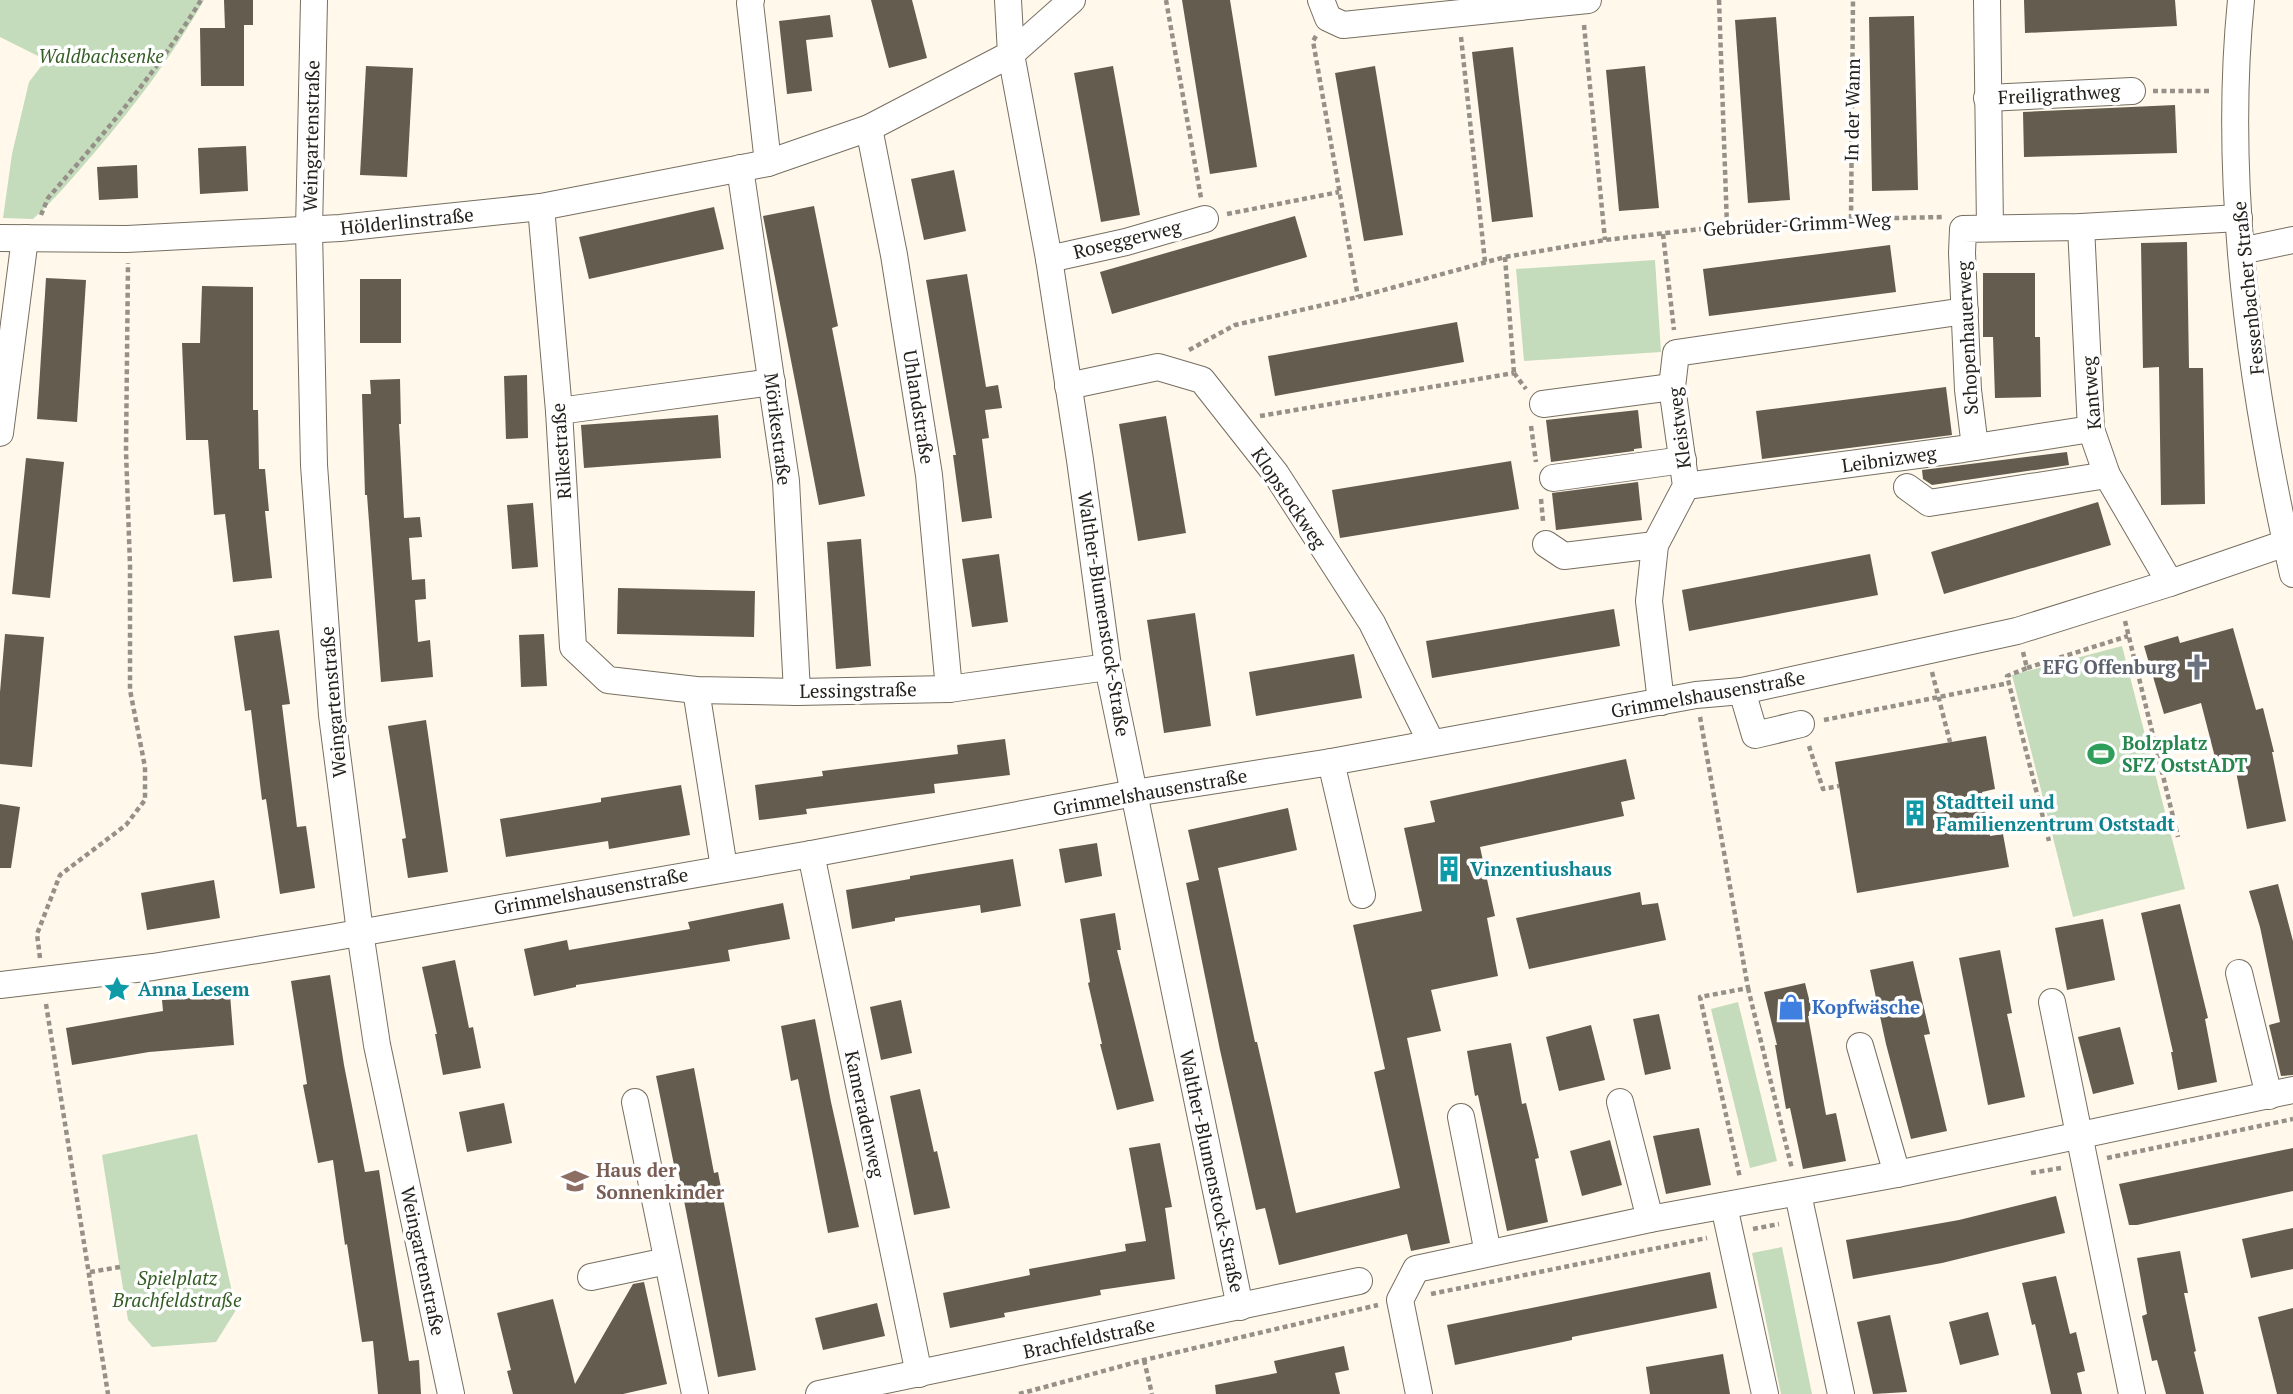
<svg xmlns="http://www.w3.org/2000/svg" width="2293" height="1394" font-family="'PT Serif',serif">
<style>
.green{fill:#c4dcbc}
.building{fill:#635c4f}
.lines{fill:none;stroke-linecap:round;stroke-linejoin:round}
.minor-casing{stroke:#766f61;stroke-width:28}
.path{stroke:#969188;stroke-width:4.5;stroke-dasharray:5 3.5;stroke-linecap:butt}
.minor{stroke:#fff;stroke-width:26}
.labels{text-anchor:middle;stroke-width:7;stroke-linejoin:round;paint-order:stroke}
.park-label{font-size:19px;font-style:italic;fill:#345d25;stroke:#fff}
.street-label{font-size:19px;fill:#25221d;stroke:#fff}
.worship-label{font-size:19px;font-weight:bold;fill:#5b616d;stroke:#fff;text-anchor:end}
.leisure-label{font-size:19px;font-weight:bold;fill:#27864d;stroke:#fff;text-anchor:start}
.culture-label{font-size:19px;font-weight:bold;fill:#0d838f;stroke:#fff;text-anchor:start}
.shop-label{font-size:19px;font-weight:bold;fill:#366cbe;stroke:#fff;text-anchor:start}
.education-label{font-size:19px;font-weight:bold;fill:#785e54;stroke:#fff;text-anchor:start}
</style>
<rect width="100%" height="100%" fill="#fff8eb"/>
<g class="green">
<path d="M0 0H204C173 55 136 104 95 152 75 175 56 198 33 219L3 218 12 154 29 82 46 60 0 37Z"/>
<polygon points="1655,260 1661,352 1524,361 1516,269"/>
<polygon points="2122,646 2185,889 2073,917 2012,675"/>
<polygon points="1738,1002 1777,1161 1750,1168 1711,1009"/>
<polygon points="197,1134 236,1310 216,1342 152,1347 128,1320 102,1155"/>
<polygon points="1782,1247 1812,1394 1781,1394 1752,1253"/>
</g>
<g class="building">
<polygon points="224,0 253,0 253,25 244,25 244,86 201,86 200,28 225,28"/>
<polygon points="871,0 912,0 927,58 889,68"/>
<polygon points="1182,0 1230,0 1257,167 1210,174"/>
<polygon points="2024,0 2175,0 2177,26 2025,33"/>
<polygon points="830,15 833,37 806,40 812,91 787,94 779,21"/>
<polygon points="1914,16 1918,190 1872,191 1869,17"/>
<polygon points="1776,17 1790,200 1748,203 1735,20"/>
<polygon points="1513,47 1533,217 1492,222 1472,52"/>
<polygon points="366,66 413,68 407,177 360,175"/>
<polygon points="1113,66 1140,215 1101,222 1074,73"/>
<polygon points="1375,66 1403,235 1364,241 1335,73"/>
<polygon points="1645,66 1659,208 1619,211 1606,70"/>
<polygon points="2175,105 2177,153 2024,157 2023,112"/>
<polygon points="246,146 248,191 200,194 198,148"/>
<polygon points="137,165 138,198 99,200 97,167"/>
<polygon points="954,170 966,231 924,240 911,179"/>
<polygon points="814,206 838,326 832,328 865,496 819,505 763,216"/>
<polygon points="714,207 724,249 589,279 579,237"/>
<polygon points="1295,216 1307,257 1112,314 1100,272"/>
<polygon points="2187,242 2189,368 2203,368 2205,504 2161,505 2159,367 2143,368 2141,243"/>
<polygon points="1890,245 1896,292 1709,316 1703,269"/>
<polygon points="1983,273 2035,273 2035,337 2040,337 2041,397 1995,398 1993,337 1983,337"/>
<polygon points="967,274 986,387 998,385 1002,408 985,410 989,438 982,439 992,518 962,522 953,455 956,455 926,280"/>
<polygon points="46,278 86,280 77,422 37,419"/>
<rect x="360" y="279" width="41" height="64"/>
<polygon points="202,286 253,287 253,410 258,410 259,469 265,469 269,511 265,511 272,578 233,582 225,514 214,515 208,440 186,440 182,343 200,343"/>
<polygon points="1457,322 1464,362 1275,396 1268,356"/>
<polygon points="527,375 528,438 506,439 504,376"/>
<polygon points="400,379 401,424 399,424 404,518 420,517 422,537 409,538 412,580 425,579 426,599 415,600 418,642 430,640 433,677 381,682 367,495 365,495 362,394 371,394 370,380"/>
<polygon points="1946,387 1952,435 1762,459 1756,411"/>
<polygon points="1638,410 1642,448 1634,449 1634,451 1551,462 1546,420"/>
<polygon points="718,415 721,458 584,468 581,425"/>
<polygon points="1166,416 1186,533 1138,541 1119,424"/>
<polygon points="2067,452 2069,465 1932,485 1923,479 1922,470"/>
<polygon points="26,458 64,462 50,598 12,594"/>
<polygon points="1511,461 1519,509 1340,538 1332,490"/>
<polygon points="1638,482 1642,520 1556,530 1552,493"/>
<polygon points="2098,502 2111,545 1944,594 1931,552"/>
<polygon points="533,503 538,567 512,569 507,505"/>
<polygon points="861,539 871,666 836,669 827,542"/>
<polygon points="999,554 1008,622 972,627 962,559"/>
<polygon points="1870,554 1878,595 1689,631 1682,590"/>
<polygon points="618,588 755,591 754,637 617,634"/>
<polygon points="1614,609 1620,646 1432,678 1426,641"/>
<polygon points="1195,613 1211,726 1164,733 1147,620"/>
<polygon points="2233,628 2256,710 2263,708 2274,752 2272,752 2286,821 2247,829 2234,761 2217,765 2201,703 2164,714 2144,646 2178,636 2180,643"/>
<polygon points="279,630 290,704 282,705 297,827 306,826 315,888 280,894 266,799 262,800 251,710 245,711 234,636"/>
<polygon points="5,634 44,637 32,767 0,764 0,692"/>
<polygon points="544,634 547,686 521,687 519,635"/>
<polygon points="1354,654 1362,698 1256,716 1249,672"/>
<polygon points="426,720 448,872 408,878 402,839 406,838 388,726"/>
<polygon points="1986,736 1995,789 1982,792 1990,836 2003,834 2009,867 1857,893 1835,762"/>
<polygon points="1005,739 1010,775 934,784 935,793 806,809 807,814 759,820 755,785 823,776 822,771 958,754 957,745"/>
<polygon points="1626,759 1635,799 1621,802 1624,816 1480,847 1495,916 1487,918 1498,976 1431,990 1441,1031 1407,1038 1450,1243 1411,1251 1407,1234 1279,1265 1265,1208 1256,1210 1220,1050 1186,883 1199,880 1188,830 1288,808 1297,850 1218,868 1255,1042 1257,1042 1296,1213 1400,1188 1374,1072 1385,1069 1353,925 1422,911 1404,828 1435,822 1430,801"/>
<polygon points="681,785 690,835 609,849 608,841 506,857 500,819 601,802 601,798"/>
<polygon points="0,804 20,807 11,868 0,868"/>
<polygon points="1097,843 1102,876 1065,883 1059,849"/>
<polygon points="1013,859 1021,906 981,913 980,905 895,918 895,921 852,929 846,890 910,879 910,876"/>
<polygon points="214,880 220,918 147,930 141,893"/>
<polygon points="2278,884 2293,941 2293,1075 2281,1076 2269,1025 2280,1022 2260,927 2249,891"/>
<polygon points="1640,892 1642,905 1658,903 1666,940 1529,969 1516,918"/>
<polygon points="783,903 790,939 728,950 730,961 576,985 576,987 534,996 524,949 567,940 569,950 690,929 688,922"/>
<polygon points="2180,904 2208,1018 2205,1019 2217,1082 2178,1090 2171,1052 2173,1052 2141,913"/>
<polygon points="1115,913 1121,950 1117,950 1154,1101 1117,1110 1100,1044 1102,1044 1088,983 1090,982 1080,919"/>
<polygon points="2103,919 2115,980 2067,990 2055,928"/>
<polygon points="2000,950 2012,1013 2007,1014 2025,1097 1988,1105 1959,958"/>
<polygon points="455,960 469,1028 473,1027 481,1068 443,1075 435,1034 437,1034 422,967"/>
<polygon points="1913,961 1930,1034 1924,1035 1947,1131 1911,1139 1886,1044 1870,970"/>
<polygon points="330,975 344,1065 365,1172 379,1170 409,1361 419,1360 421,1394 378,1394 373,1341 362,1342 347,1244 345,1245 333,1160 318,1163 303,1085 307,1084 291,981"/>
<polygon points="1805,983 1813,1015 1808,1016 1826,1115 1836,1113 1846,1161 1803,1169 1790,1108 1786,1109 1775,1045 1777,1045 1764,992"/>
<polygon points="230,994 234,1045 149,1052 72,1065 66,1028 163,1011 162,1000"/>
<polygon points="901,1000 912,1053 881,1060 870,1007"/>
<polygon points="1659,1014 1671,1069 1645,1075 1633,1019"/>
<polygon points="815,1019 831,1102 859,1227 828,1233 798,1079 791,1081 781,1026"/>
<polygon points="1591,1025 1605,1080 1559,1091 1546,1037"/>
<polygon points="2120,1027 2134,1084 2093,1094 2078,1037"/>
<polygon points="1511,1043 1522,1104 1526,1103 1539,1158 1535,1159 1548,1222 1507,1231 1478,1095 1475,1096 1467,1051"/>
<polygon points="694,1068 714,1173 718,1172 756,1370 718,1377 677,1164 674,1165 656,1076"/>
<polygon points="920,1089 934,1152 937,1151 950,1208 914,1215 890,1096"/>
<polygon points="504,1103 512,1143 467,1152 459,1112"/>
<polygon points="1699,1128 1711,1185 1666,1194 1653,1136"/>
<polygon points="1610,1140 1622,1185 1582,1196 1570,1151"/>
<polygon points="1160,1143 1172,1207 1165,1208 1175,1279 1100,1290 1101,1295 1004,1313 1005,1317 950,1328 943,1293 1030,1275 1029,1269 1126,1251 1125,1244 1146,1241 1129,1148"/>
<polygon points="2293,1148 2293,1191 2137,1225 2129,1225 2119,1184"/>
<polygon points="2056,1196 2065,1233 1942,1263 1853,1279 1846,1240 1959,1220"/>
<polygon points="2293,1228 2293,1269 2251,1278 2242,1239"/>
<polygon points="2180,1251 2188,1293 2184,1293 2196,1351 2194,1352 2204,1394 2166,1394 2157,1360 2152,1361 2142,1316 2147,1314 2137,1258"/>
<polygon points="1710,1272 1717,1308 1572,1337 1572,1340 1455,1365 1447,1325"/>
<polygon points="2056,1276 2070,1334 2076,1332 2085,1371 2077,1373 2082,1394 2051,1394 2035,1324 2032,1325 2022,1283"/>
<polygon points="644,1282 667,1384 623,1394 513,1394 507,1371 511,1370 497,1313 553,1299 575,1384 633,1284"/>
<polygon points="877,1303 885,1336 823,1350 815,1318"/>
<polygon points="2293,1308 2293,1394 2277,1394 2258,1317"/>
<polygon points="1988,1312 1999,1355 1960,1365 1949,1322"/>
<polygon points="1890,1315 1907,1392 1873,1394 1857,1322"/>
<polygon points="1344,1346 1349,1370 1335,1373 1340,1394 1216,1394 1215,1385 1277,1373 1274,1361"/>
<polygon points="1723,1354 1730,1394 1650,1394 1646,1367"/>
</g>
<g class="lines">
<g class="minor-casing">
<g id="minor">
<polyline points="314,0 309,230 314,465 332,715 360,932 377,1045 451,1394"/>
<polyline points="751,0 750,3 768,163"/>
<polyline points="1008,0 1011,54 1049,259 1080,460 1108,667 1240,1307"/>
<polyline points="1321,0 1328,18 1343,25 1588,0"/>
<polyline points="1987,0 1990,228"/>
<path d="M2241 0C2222 188 2251 390 2293 574"/>
<polyline points="1987,98 2132,91"/>
<polyline points="869,128 894,255 929,475 949,689"/>
<polyline points="740,168 786,481 797,692"/>
<polyline points="541,207 559,411 573,647 608,680 696,690 797,692 949,689 1108,667"/>
<polyline points="2081,227 2091,429 2107,475 2170,583"/>
<polyline points="0,238 127,239 340,228 541,207 768,163 869,128 1011,54 1072,0"/>
<polyline points="2241,251 2293,240"/>
<polyline points="1049,259 1126,242 1205,219"/>
<polyline points="1068,386 1158,367 1202,380 1276,474 1372,623 1431,742"/>
<polyline points="1543,404 1672,387"/>
<polyline points="559,411 772,382"/>
<polyline points="0,433 25,238"/>
<polyline points="1975,447 1968,390 1962,253 1963,229 2081,227 2239,218"/>
<polyline points="1553,478 1683,460"/>
<polyline points="1686,486 1963,449 2091,429"/>
<polyline points="1907,487 1929,503 2107,475"/>
<polyline points="1546,544 1564,556 1655,545"/>
<polyline points="696,690 724,868"/>
<polyline points="1742,691 1755,735 1801,724"/>
<polyline points="1661,702 1649,601 1655,545 1686,486 1672,387 1676,353 1965,311"/>
<polyline points="1331,762 1362,895"/>
<polyline points="811,854 919,1374"/>
<polyline points="2239,973 2269,1096"/>
<polyline points="0,985 153,967 330,938 811,854 1134,793 1331,762 1696,695 1742,691 2017,631 2170,583 2286,543"/>
<polyline points="2052,1002 2132,1394"/>
<polyline points="1860,1046 1897,1174"/>
<polyline points="635,1102 695,1394"/>
<polyline points="1620,1102 1650,1219"/>
<polyline points="1461,1117 1488,1253"/>
<polyline points="1798,1194 1841,1394"/>
<polyline points="1724,1206 1765,1394"/>
<polyline points="591,1277 667,1261"/>
<polyline points="819,1394 1359,1281"/>
<polyline points="1419,1394 1400,1300 1416,1269 1650,1219 1897,1174 2293,1090"/>
</g>
</g>
<g class="path">
<polyline points="1166,0 1201,198"/>
<polyline points="1719,0 1727,226"/>
<polyline points="1584,25 1605,240"/>
<polyline points="1316,36 1313,41 1358,297"/>
<polyline points="1461,37 1485,262"/>
<polyline points="2153,91 2211,91"/>
<polyline points="1227,214 1339,192"/>
<path d="M41 215 48 198C103 135 157 72 201 0"/>
<polyline points="1851,219 1853,0"/>
<polyline points="1663,234 1674,330"/>
<polyline points="1505,257 1514,373"/>
<polyline points="1189,350 1235,325 1358,297 1505,257 1605,240 1727,226 1851,219 1944,217"/>
<polyline points="1514,373 1526,389"/>
<polyline points="1260,416 1514,373"/>
<polyline points="1531,426 1536,462"/>
<polyline points="1541,499 1543,521"/>
<polyline points="2125,621 2178,837"/>
<polyline points="2023,652 2027,668 2007,676 2049,841"/>
<polyline points="2027,668 2128,636"/>
<polyline points="1932,672 1950,742"/>
<polyline points="1700,717 1748,988 1700,997 1740,1178"/>
<polyline points="1824,720 2009,683"/>
<polyline points="1809,746 1823,789 1839,786"/>
<polyline points="40,958 37,934 60,875 126,825 145,800 145,767 130,690 130,566 126,451 128,263"/>
<polyline points="1748,988 1792,1169"/>
<polyline points="46,1004 108,1394"/>
<polyline points="2107,1158 2293,1119"/>
<polyline points="2031,1173 2061,1168"/>
<polyline points="1753,1229 1779,1224"/>
<polyline points="90,1272 120,1267"/>
<polyline points="1431,1294 1707,1238"/>
<polyline points="1144,1360 1152,1394"/>
<polyline points="1019,1394 1144,1360 1378,1305"/>
</g>
<use href="#minor" class="minor"/>
</g>
<defs>
<g id="church-bare" transform="scale(2.1)"><path d="M-1.2-6h2.4v3.5h3.3v2.4h-3.3V6h-2.4V-.1h-3.3v-2.4h3.3Z" fill="#6b7280" stroke="#fff" stroke-width="2.5" paint-order="stroke"/></g>
<g id="stadium-bare" transform="scale(2.1)"><path d="M0-5a6.5 5 0 1 0 0 10a6.5 5 0 1 0 0-10ZM-3.5-1.8h7v3.6h-7Z" fill="#2e9e5b" stroke="#fff" stroke-width="2.5" paint-order="stroke"/></g>
<g id="building-bare" transform="scale(2.1)"><path d="M-4-6H4V6H1V3H-1V6H-4ZM-2.5-4.3h1.7v1.8h-1.7ZM.8-4.3h1.7v1.8H.8ZM-2.5-1h1.7V.8h-1.7ZM.8-1h1.7V.8H.8Z" fill="#0f9aa8" stroke="#fff" stroke-width="2.5" paint-order="stroke"/></g>
<g id="sight-bare" transform="scale(2.1)"><path d="M0-6L1.8-2.2L6-1.7L2.9 1.2L3.7 5.4L0 3.3L-3.7 5.4L-2.9 1.2L-6-1.7L-1.8-2.2Z" fill="#0f9aa8" stroke="#fff" stroke-width="2.5" paint-order="stroke"/></g>
<g id="shop-bare" transform="scale(2.1)"><path d="M-5-2.5h2.3a2.7 3.5 0 0 1 5.4 0H5L5.5 6h-11ZM-1.5-2.5h3a1.5 2.3 0 0 0-3 0Z" fill="#3f7fe0" stroke="#fff" stroke-width="2.5" paint-order="stroke"/></g>
<g id="school-bare" transform="scale(2.1)"><path d="M0-5L7-2L0 1L-7-2ZM-4 1L0 2.5L4 1V4Q0 6-4 4Z" fill="#8d6e63" stroke="#fff" stroke-width="2.5" paint-order="stroke"/></g>
</defs>
<g fill-rule="evenodd">
<use href="#church-bare" x="2197" y="667"/>
<use href="#stadium-bare" x="2101" y="754"/>
<use href="#building-bare" x="1915" y="813"/>
<use href="#building-bare" x="1449" y="869"/>
<use href="#sight-bare" x="117" y="989"/>
<use href="#shop-bare" x="1791" y="1007"/>
<use href="#school-bare" x="575" y="1181"/>
</g>
<g class="labels">
<g class="park-label">
<text x="101" y="63">Waldbachsenke</text>
<text x="177" y="1285">Spielplatz<tspan x="177" dy="22">Brachfeldstraße</tspan></text>
</g>
<g class="street-label">
<text transform="translate(2059 94) rotate(-3)" y="7">Freiligrathweg</text>
<text transform="translate(1852 110) rotate(-89)" y="7">In der Wann</text>
<text transform="translate(311 136) rotate(-89)" y="7">Weingartenstraße</text>
<text transform="translate(407 221) rotate(-6)" y="7">Hölderlinstraße</text>
<text transform="translate(1797 224) rotate(-3)" y="7">Gebrüder-Grimm-Weg</text>
<text transform="translate(1127 239) rotate(-14)" y="7">Roseggerweg</text>
<text transform="translate(2248 288) rotate(-96)" y="7">Fessenbacher Straße</text>
<text transform="translate(1967 338) rotate(-93)" y="7">Schopenhauerweg</text>
<text transform="translate(2091 393) rotate(-95)" y="7">Kantweg</text>
<text transform="translate(919 407) rotate(81)" y="7">Uhlandstraße</text>
<text transform="translate(1679 428) rotate(-97)" y="7">Kleistweg</text>
<text transform="translate(778 429) rotate(83)" y="7">Mörikestraße</text>
<text transform="translate(561 451) rotate(-94)" y="7">Rilkestraße</text>
<text transform="translate(1889 459) rotate(-8)" y="7">Leibnizweg</text>
<text transform="translate(1289 498) rotate(56)" y="7">Klopstockweg</text>
<text transform="translate(1104 614) rotate(81)" y="7">Walther-Blumenstock-Straße</text>
<text transform="translate(858 690) rotate(-1)" y="7">Lessingstraße</text>
<text transform="translate(1708 694) rotate(-10)" y="7">Grimmelshausenstraße</text>
<text transform="translate(333 702) rotate(-95)" y="7">Weingartenstraße</text>
<text transform="translate(1150 792) rotate(-10)" y="7">Grimmelshausenstraße</text>
<text transform="translate(591 891) rotate(-10)" y="7">Grimmelshausenstraße</text>
<text transform="translate(865 1114) rotate(78)" y="7">Kameradenweg</text>
<text transform="translate(1212 1171) rotate(78)" y="7">Walther-Blumenstock-Straße</text>
<text transform="translate(423 1261) rotate(78)" y="7">Weingartenstraße</text>
<text transform="translate(1089 1338) rotate(-12)" y="7">Brachfeldstraße</text>
</g>
<g class="worship-label">
<text x="2176" y="674">EFG Offenburg</text>
</g>
<g class="leisure-label">
<text x="2122" y="750">Bolzplatz<tspan x="2122" dy="22">SFZ OststADT</tspan></text>
</g>
<g class="culture-label">
<text x="1936" y="809">Stadtteil und<tspan x="1936" dy="22">Familienzentrum Oststadt</tspan></text>
<text x="1470" y="876">Vinzentiushaus</text>
<text x="138" y="996">Anna Lesem</text>
</g>
<g class="shop-label">
<text x="1812" y="1014">Kopfwäsche</text>
</g>
<g class="education-label">
<text x="596" y="1177">Haus der<tspan x="596" dy="22">Sonnenkinder</tspan></text>
</g>
</g>
</svg>
